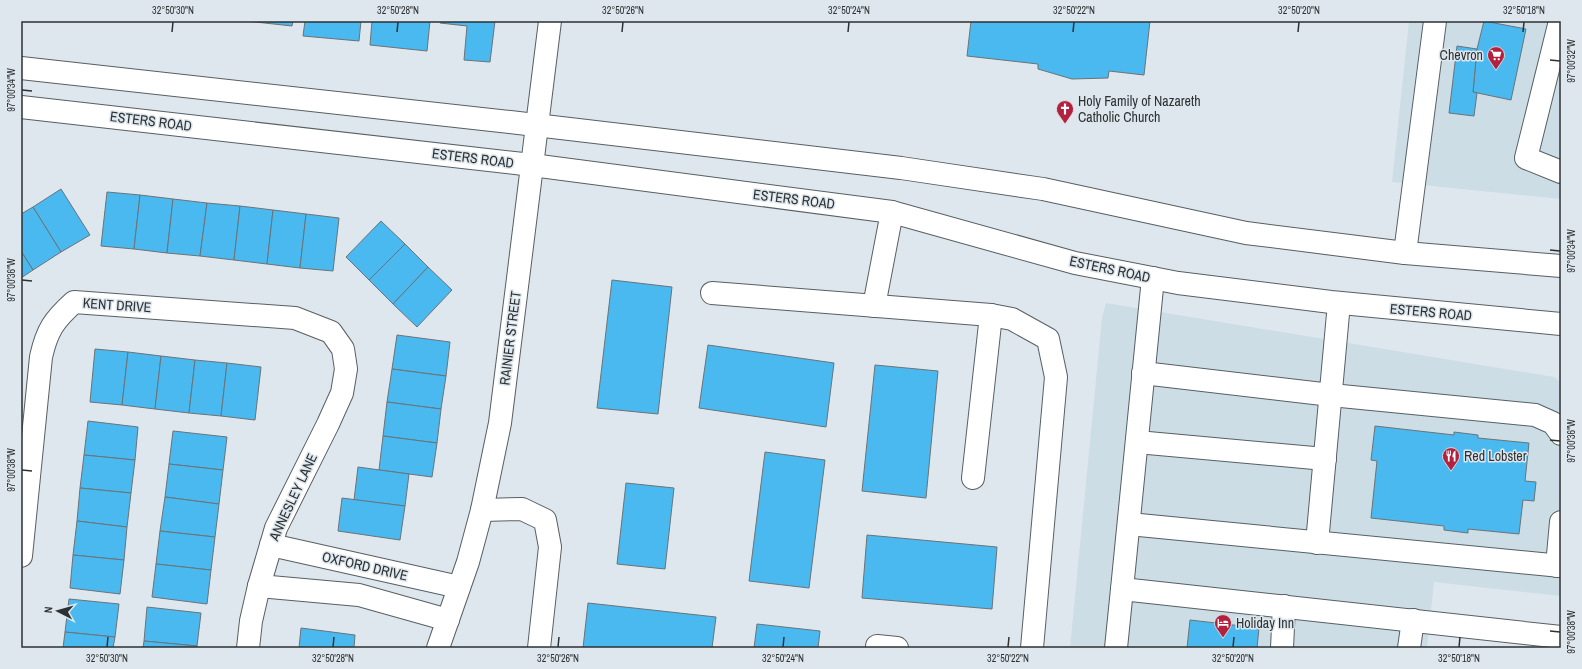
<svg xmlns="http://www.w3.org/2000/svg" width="1582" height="669" font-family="'Archivo Narrow',sans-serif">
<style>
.built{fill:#ccdde6}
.building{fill:#4ab9ef;stroke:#6b7378}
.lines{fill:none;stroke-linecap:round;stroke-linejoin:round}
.minor-casing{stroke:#575f64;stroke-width:24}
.major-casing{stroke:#575f64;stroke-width:24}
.minor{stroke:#fff;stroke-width:22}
.major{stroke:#fff;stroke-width:22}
.ticks{fill:none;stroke:#2d3133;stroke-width:1.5}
.labels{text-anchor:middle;stroke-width:3;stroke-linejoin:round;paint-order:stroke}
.poi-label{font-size:14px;fill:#2d3133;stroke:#dee7ed;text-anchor:start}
.street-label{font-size:14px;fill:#2d3133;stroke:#dee7ed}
.neatline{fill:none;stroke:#2d3133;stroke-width:1.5}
.ticks-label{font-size:10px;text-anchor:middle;fill:#2d3133}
</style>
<rect width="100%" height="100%" fill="#dee7ed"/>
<g class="built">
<polygon points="1409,21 1561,21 1561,199 1392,182"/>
<polygon points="1106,303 1554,377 1561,382 1561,596 1434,582 1427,648 1070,648 1102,318"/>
</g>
<g class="building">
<polygon points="246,21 293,21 292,26"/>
<polygon points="305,21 361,21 359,41 303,36"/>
<polygon points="372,21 430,21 427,51 370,45"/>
<polygon points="440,21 495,21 490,62 464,60 467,26 440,23"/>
<polygon points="971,21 1150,21 1144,75 1109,71 1108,78 1072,79 1038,69 1038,64 967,56"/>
<polygon points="1484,21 1526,29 1511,100 1473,92 1477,49"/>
<polygon points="1457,46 1477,49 1473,92 1477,93 1474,116 1449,113"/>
<polygon points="61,189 90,235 61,252 33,207"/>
<polygon points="107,192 140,195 134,249 101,246"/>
<polygon points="140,195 173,199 167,253 134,249"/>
<polygon points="173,199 207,203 200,256 167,253"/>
<polygon points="207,203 240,206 234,260 200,256"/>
<polygon points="240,206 273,210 267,264 234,260"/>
<polygon points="33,207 61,252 33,270 21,251 21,214"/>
<polygon points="273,210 306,214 300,268 267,264"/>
<polygon points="306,214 339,218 333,271 300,268"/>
<polygon points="381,221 405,244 369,280 346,257"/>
<polygon points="405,244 428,267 393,304 369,280"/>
<polygon points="21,251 33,270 21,278"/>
<polygon points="428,267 452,290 417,327 393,304"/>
<polygon points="612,280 672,287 658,414 597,408"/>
<polygon points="397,335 450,342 446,376 392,369"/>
<polygon points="708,345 834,363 826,427 699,408"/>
<polygon points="95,349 128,352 122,405 90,402"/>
<polygon points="128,352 161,356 155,409 122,405"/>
<polygon points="161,356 195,360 189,413 155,409"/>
<polygon points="195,360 227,363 221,416 189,413"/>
<polygon points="227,363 261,367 255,420 221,416"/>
<polygon points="875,365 938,371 926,498 862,491"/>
<polygon points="392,369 446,376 441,409 387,402"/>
<polygon points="387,402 441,409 437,443 383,436"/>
<polygon points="88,421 138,427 135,460 84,455"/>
<polygon points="1375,426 1454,435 1454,432 1478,435 1478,438 1529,443 1525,481 1536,482 1534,501 1523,500 1519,534 1468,529 1468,533 1444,530 1444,526 1371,518 1377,461 1371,460"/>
<polygon points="173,431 227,437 223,470 169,464"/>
<polygon points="383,436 437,443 432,477 379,470"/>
<polygon points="765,452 825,460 809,588 749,581"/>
<polygon points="84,455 135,460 131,493 80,488"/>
<polygon points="169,464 223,470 219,504 165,497"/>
<polygon points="358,467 409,474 405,506 354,500"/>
<polygon points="626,483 674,488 665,569 617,564"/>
<polygon points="80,488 131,493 127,527 77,521"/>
<polygon points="165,497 219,504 215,537 160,531"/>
<polygon points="342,498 405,506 400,540 338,531"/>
<polygon points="77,521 127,527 124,560 73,555"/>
<polygon points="160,531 215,537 211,570 156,564"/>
<polygon points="867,535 997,547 992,609 862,598"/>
<polygon points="73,555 124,560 120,594 70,588"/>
<polygon points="156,564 211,570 207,604 152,597"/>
<polygon points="69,599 119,604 115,637 65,632"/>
<polygon points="588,603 716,617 712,648 583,648"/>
<polygon points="147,607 201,613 197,646 144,641"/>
<polygon points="1190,620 1259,628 1257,648 1187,648"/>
<polygon points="757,624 820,631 818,648 754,648"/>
<polygon points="301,628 355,635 354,648 299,648"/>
<polygon points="65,632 115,637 113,648 63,648"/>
<polygon points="144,641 197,646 197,648 143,648"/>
</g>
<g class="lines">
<g class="minor-casing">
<g id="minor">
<polyline points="1560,21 1526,158 1561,172"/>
<polyline points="1405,253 1435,21"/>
<polyline points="712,293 991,315 1012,319 1048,339 1056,377 1032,648"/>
<polyline points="874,306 892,212"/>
<polyline points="1143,373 1331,395 1535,415 1553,423 1561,434"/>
<polyline points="1137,442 1325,459"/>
<polyline points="973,478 991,315"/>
<polyline points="482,510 522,509 545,520 550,547 539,648"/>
<polyline points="1129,524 1561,566"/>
<polyline points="1317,543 1339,303"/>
<polyline points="271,545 459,587"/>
<path d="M21 556 41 357C47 330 54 320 74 302L295 318 331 332 343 349 346 369 342 393 328 424 276 528 259 586 251 621 248 648"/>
<polyline points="1557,566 1561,522"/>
<polyline points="259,586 359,595 448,620"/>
<polyline points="1122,589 1153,278"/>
<polyline points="877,646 897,648"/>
<polyline points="438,648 468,562 482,510 500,423 550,21"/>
<polyline points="1116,648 1122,589 1561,637"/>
<polyline points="1282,648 1284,606"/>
<polyline points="1409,648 1413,620"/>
</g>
</g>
<g class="major-casing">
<g id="major">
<polyline points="21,68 510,122 901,168 1043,189 1246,233 1405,253 1561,266"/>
<polyline points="21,107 532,165 892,212 1075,263 1178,283 1331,302 1561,324"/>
</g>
</g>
<use href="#minor" class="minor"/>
<use href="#major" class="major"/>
</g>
<path class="ticks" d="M172 32 173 22M397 32 398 22M622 32 623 22M848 32 849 22M1073 32 1074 22M1298 32 1299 22M1523 32 1524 22M1550 60 1560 61M22 90 32 91M1550 250 1560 251M22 280 32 281M1550 440 1560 441M22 470 32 471M1550 631 1560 632M107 647 108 637M333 647 334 637M558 647 559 637M783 647 784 637M1008 647 1009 637M1233 647 1234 637M1459 647 1460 637"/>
<defs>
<g id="supermarket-pin" transform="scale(0.9)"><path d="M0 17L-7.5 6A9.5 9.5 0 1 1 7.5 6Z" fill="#b3213d" stroke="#dee7ed"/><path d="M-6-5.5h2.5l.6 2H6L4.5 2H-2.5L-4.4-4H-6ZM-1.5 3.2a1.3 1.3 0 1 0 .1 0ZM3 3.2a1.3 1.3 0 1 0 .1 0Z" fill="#fff"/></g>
<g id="church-pin" transform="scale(0.9)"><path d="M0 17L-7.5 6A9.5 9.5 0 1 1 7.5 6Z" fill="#b3213d" stroke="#dee7ed"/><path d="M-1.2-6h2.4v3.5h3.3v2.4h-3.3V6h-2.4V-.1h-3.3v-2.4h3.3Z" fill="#fff"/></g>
<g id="restaurant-pin" transform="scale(0.9)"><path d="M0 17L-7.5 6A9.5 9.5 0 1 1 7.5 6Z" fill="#b3213d" stroke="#dee7ed"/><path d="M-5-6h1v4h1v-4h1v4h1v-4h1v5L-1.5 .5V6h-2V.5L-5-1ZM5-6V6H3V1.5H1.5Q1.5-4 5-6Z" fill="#fff"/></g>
<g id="hotel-pin" transform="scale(0.9)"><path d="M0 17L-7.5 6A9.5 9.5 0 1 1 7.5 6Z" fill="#b3213d" stroke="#dee7ed"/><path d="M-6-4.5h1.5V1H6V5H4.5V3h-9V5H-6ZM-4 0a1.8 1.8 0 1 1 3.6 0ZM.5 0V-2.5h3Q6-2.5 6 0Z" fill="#fff"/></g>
</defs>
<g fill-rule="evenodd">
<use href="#supermarket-pin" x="1496" y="55"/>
<use href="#church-pin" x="1065" y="109"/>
<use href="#restaurant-pin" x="1451" y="456"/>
<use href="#hotel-pin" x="1223" y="623"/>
</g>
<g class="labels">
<g class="poi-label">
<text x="1483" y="60" text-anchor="end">Chevron</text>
<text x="1078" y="106">Holy Family of Nazareth<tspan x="1078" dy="16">Catholic Church</tspan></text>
<text x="1464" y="461">Red Lobster</text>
<text x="1236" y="628">Holiday Inn</text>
</g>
<g class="street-label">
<text transform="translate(151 121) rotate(7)" y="5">ESTERS ROAD</text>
<text transform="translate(473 158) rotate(7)" y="5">ESTERS ROAD</text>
<text transform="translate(794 199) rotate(7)" y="5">ESTERS ROAD</text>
<text transform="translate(1110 269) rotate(12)" y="5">ESTERS ROAD</text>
<text transform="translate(117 305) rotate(4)" y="5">KENT DRIVE</text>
<text transform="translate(1431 312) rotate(5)" y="5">ESTERS ROAD</text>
<text transform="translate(510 338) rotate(-83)" y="5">RAINIER STREET</text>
<text transform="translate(293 497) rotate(-65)" y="5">ANNESLEY LANE</text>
<text transform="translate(365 566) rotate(13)" y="5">OXFORD DRIVE</text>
</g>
</g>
<rect width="1582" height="669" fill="none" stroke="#dee7ed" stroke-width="44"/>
<g transform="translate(58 611) rotate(276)" stroke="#dee7ed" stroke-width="3" paint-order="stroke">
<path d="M0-3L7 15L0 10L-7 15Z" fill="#2d3133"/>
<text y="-6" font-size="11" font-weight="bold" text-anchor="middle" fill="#2d3133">N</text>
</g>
<rect x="22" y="22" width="1538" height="625" class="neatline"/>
<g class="ticks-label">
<text x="173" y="14">32°50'30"N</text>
<text x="398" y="14">32°50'28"N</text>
<text x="623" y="14">32°50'26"N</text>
<text x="849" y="14">32°50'24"N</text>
<text x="1074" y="14">32°50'22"N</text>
<text x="1299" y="14">32°50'20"N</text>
<text x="1524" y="14">32°50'18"N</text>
<text transform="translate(1571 61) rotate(-90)" y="4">97°00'32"W</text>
<text transform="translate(11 90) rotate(-90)" y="4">97°00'34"W</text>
<text transform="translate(1571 251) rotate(-90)" y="4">97°00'34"W</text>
<text transform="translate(11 280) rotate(-90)" y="4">97°00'36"W</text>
<text transform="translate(1571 441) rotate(-90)" y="4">97°00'36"W</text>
<text transform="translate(11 470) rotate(-90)" y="4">97°00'38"W</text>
<text transform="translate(1571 632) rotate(-90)" y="4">97°00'38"W</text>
<text x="107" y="662">32°50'30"N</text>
<text x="333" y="662">32°50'28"N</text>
<text x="558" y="662">32°50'26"N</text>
<text x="783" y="662">32°50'24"N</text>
<text x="1008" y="662">32°50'22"N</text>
<text x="1233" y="662">32°50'20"N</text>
<text x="1459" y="662">32°50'18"N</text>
</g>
</svg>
